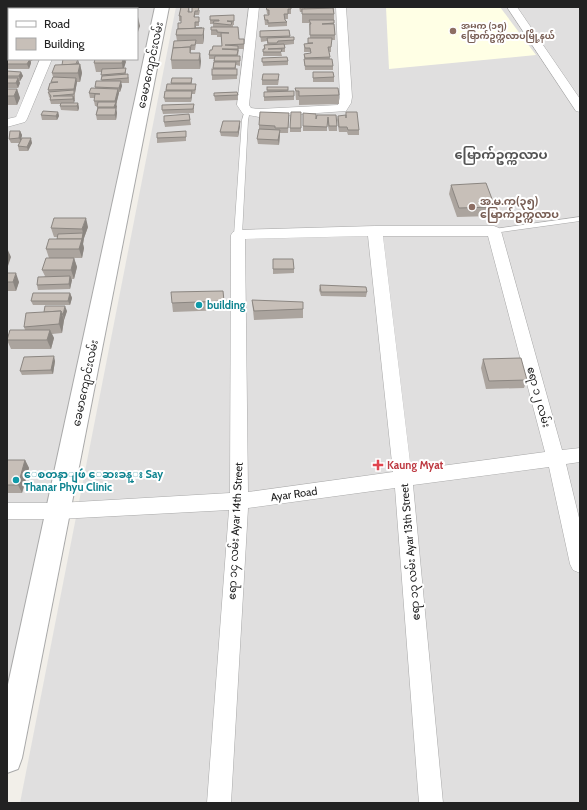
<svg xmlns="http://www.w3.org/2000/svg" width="587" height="810" font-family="Cabin,'Noto Sans Myanmar',sans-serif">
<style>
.residential{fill:#e0dfdf;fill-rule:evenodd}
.education{fill:#ffffe5}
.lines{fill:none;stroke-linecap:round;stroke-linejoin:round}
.service-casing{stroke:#a9a9a9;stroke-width:1}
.minor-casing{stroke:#a9a9a9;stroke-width:1}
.tertiary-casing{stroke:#a9a9a9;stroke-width:2}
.service{fill:#fff;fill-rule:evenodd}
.minor{fill:#fff;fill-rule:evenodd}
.tertiary{fill:#fff;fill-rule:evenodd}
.wall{fill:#aba49e}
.shaded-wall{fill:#8b8681}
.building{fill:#c7bfb8;stroke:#8b8681}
.education-dot{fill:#8d6e63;stroke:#fff;stroke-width:1.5}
.culture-dot{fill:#0f9aa8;stroke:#fff;stroke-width:1.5}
.health-dot{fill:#e0444e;stroke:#fff;stroke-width:1.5}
.labels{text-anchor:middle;stroke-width:4;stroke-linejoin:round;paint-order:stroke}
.far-education-label{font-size:9px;font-weight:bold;fill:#785e54;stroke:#fff;text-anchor:start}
.street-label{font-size:11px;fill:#222;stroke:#fff}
.education-label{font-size:11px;font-weight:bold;fill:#785e54;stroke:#fff;text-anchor:start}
.culture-label{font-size:11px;font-weight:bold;fill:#0d838f;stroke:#fff;text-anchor:start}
.health-label{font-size:11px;font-weight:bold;fill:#be3a42;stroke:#fff;text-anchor:start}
.far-district-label{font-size:13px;font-weight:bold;fill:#555;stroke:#fff}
</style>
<rect width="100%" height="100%" fill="#f2efe9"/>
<g class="residential">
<path d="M7 7H160L7 700ZM9 9H137V59H9Z"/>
<polygon points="176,7 580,7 580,803 20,803"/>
</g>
<polygon class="education" points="386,7 500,7 536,55 389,69"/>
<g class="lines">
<g class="service-casing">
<g id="service">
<polygon points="245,110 250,111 248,120 242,235 238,237 234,235 242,120"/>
<polygon points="580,217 580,221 494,233 490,231 494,229"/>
</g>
</g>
<g class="minor-casing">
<g id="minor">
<polygon points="63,7 73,7 72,9 62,9"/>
<polygon points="249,7 259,7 249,105 251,108 259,109 338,105 340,97 336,7 346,7 352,97 351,103 346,111 259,117 243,114 237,105"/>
<polygon points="507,7 517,7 580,99 580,112 576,111"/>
<polygon points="40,59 52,59 27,119 25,122 7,127 7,119 16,117"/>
<path d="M375 226H494L499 228 501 231 562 450 580 448V462L566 464 580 522V573L573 570 570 564 549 467 413 485 443 803H419L395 488 248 508 231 803H207L229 510 59 519H7V503H59L230 493 231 235 233 232 238 230ZM368 236 393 472 248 492 245 239ZM383 236H488L545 452 411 470Z"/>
</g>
</g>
<g class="tertiary-casing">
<polygon id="tertiary" points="155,7 169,7 22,758 18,769 7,773 7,689"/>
</g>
<use href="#service" class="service"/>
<use href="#minor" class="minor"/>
<use href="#tertiary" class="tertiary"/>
</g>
<g class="wall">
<polygon points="7,7 9,9 9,13 7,13"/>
<polygon points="181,7 189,7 190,12 200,10 199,15 195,15 195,17 199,17 199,26 196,26 196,28 204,37 203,44 196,44 195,50 191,50 191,53 201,61 200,69 172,69 171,60 177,41 176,35 178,29 181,23 181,21 179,21 179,16"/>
<polygon points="266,7 291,7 291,14 288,14 288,19 285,19 287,22 287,26 268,27 268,25 265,25 264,15 269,15 267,14"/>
<polygon points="299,7 334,7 334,24 335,35 335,40 331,40 331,52 329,52 330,59 333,66 333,70 305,70 304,54 311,54 310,52 304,52 304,48 308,44 308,38 310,38 309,23 302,23 302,12 300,12"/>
<polygon points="234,15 234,25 233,25 233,27 239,39 244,39 244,49 239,49 238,56 240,56 240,66 236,65 236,69 237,74 237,79 212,80 212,75 214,59 209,59 209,55 212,50 222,46 221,37 217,37 217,35 211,35 211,30 213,27 213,24 210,24 210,20"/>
<polygon points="289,30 290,37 294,40 294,44 285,45 285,52 281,52 282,56 263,56 263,49 264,49 264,45 267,44 267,41 261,42 260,31"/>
<polygon points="262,58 288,61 288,65 263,66"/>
<polygon points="9,59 33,59 32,61 31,61 31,63 29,69 7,69 7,62"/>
<polygon points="95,59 128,59 127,60 125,61 124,68 126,68 126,74 129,78 129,83 121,83 122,86 120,92 119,92 116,105 116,108 117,113 116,120 97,120 96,115 97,109 97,106 95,106 94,101 95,98 90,98 89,93 95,88 95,87 102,81 101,72 96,72 94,63"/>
<polygon points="79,63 78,64 80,64 82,73 80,82 77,82 75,93 75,99 74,99 74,103 78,103 79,108 78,111 61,110 60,106 61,104 51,104 50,100 50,98 49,97 48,92 49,92 48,90 53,77 52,73 62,65"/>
<polygon points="7,71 21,72 23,76 20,81 19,81 20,83 18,88 8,88 8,89 17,89 20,98 17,105 7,105"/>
<polygon points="313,72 334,77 334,82 313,82"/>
<polygon points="192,78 192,84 196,89 195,94 192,94 191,102 165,102 164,98 166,91 166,90 171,84 171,83"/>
<polygon points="279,79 278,85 262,85 262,80"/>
<polygon points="267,87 288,87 288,91 294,91 294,100 264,101 264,92 267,92"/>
<polygon points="295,88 339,95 339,104 299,105 299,100 296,100"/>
<polygon points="237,92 238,100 215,101 214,93"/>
<polygon points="194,104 194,113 163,114 162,110"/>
<polygon points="58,112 59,116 57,120 42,120 41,115"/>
<polygon points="301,112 301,132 290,132 290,128"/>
<polygon points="289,113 288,133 280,133 279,145 258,144 257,139 259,130 259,125"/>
<polygon points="303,113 316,119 336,115 337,126 337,131 329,131 327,122 327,131 303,131"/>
<polygon points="189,114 191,125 165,127 164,122"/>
<polygon points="338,116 359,130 359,135 348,135 347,132 339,132 337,120"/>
<polygon points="240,126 238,137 221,136 220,132"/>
<polygon points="20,131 22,135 21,139 32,143 28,151 19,151 18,146 19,143 11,143 9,139"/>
<polygon points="186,131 186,141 157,143 157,138"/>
<polygon points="451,185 495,207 492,216 457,217 449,194"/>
<polygon points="88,227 84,238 83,244 84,248 82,258 74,258 77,267 74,279 71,279 72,280 70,289 38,290 37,285 45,276 42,270 49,258 46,249 57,239 58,237 54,237 51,228"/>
<polygon points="273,259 294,269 294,273 273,274"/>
<polygon points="7,273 19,282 16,291 7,291"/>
<polygon points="320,285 367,292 366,297 321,296 319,290"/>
<polygon points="223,291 225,310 173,312 172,303"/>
<polygon points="70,293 72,298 70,305 33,305 31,301"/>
<polygon points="252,300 303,309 303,318 254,320"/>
<polygon points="67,311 64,320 62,333 52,334 54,338 51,349 11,349 7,340 25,330 24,327"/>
<polygon points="483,359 527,380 524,388 486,389 481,368"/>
<polygon points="55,361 53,374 22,375 20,371"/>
<polygon points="7,460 25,460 29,468 22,493 7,493"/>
</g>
<g class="shaded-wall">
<polygon points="138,17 140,26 137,35 137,21"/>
<polygon points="204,28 204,37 203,44 203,35"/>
<polygon points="200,53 201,61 200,69 199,60"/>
<polygon points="30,59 31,63 29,69 27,64"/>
<polygon points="78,59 79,63 77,73 76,68"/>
<polygon points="123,59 125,59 126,62 123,71 122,63"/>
<polygon points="80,64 82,73 80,82 78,73"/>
<polygon points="21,72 23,76 20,81 19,76"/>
<polygon points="18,78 20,83 18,88 16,83"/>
<polygon points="76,78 77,82 75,93 74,89"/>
<polygon points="121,81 122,86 120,92 119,88"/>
<polygon points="17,89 20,98 17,105 14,96"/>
<polygon points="118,89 119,93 116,105 115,101"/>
<polygon points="192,91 192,96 191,102 191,98"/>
<polygon points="73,96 75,100 74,103 73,99"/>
<polygon points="116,102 117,107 115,112 114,107"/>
<polygon points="78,103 79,108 78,111 77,106"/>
<polygon points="116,108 117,113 116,120 115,115"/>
<polygon points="58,112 59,116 57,120 56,116"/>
<polygon points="240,121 240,126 238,137 238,132"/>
<polygon points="280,130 280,134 279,145 278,140"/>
<polygon points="20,131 22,135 21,142 19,138"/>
<polygon points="31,138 32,143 28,151 27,147"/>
<polygon points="86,218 88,227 84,238 83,244 84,248 82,258 79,249 83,233 82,229"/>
<polygon points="7,248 11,257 7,269"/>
<polygon points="74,258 77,267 74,279 71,270"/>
<polygon points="16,273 19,282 16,291 13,282"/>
<polygon points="70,276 72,280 70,289 69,284"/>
<polygon points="70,293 72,298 70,305 68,301"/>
<polygon points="65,306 67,311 64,320 63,315"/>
<polygon points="61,311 64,320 62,333 59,324"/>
<polygon points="50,330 54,338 51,349 47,340"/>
<polygon points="54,356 55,361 53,374 51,370"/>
<polygon points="25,460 29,468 22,493 18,485"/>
</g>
<g class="building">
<polygon points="7,7 13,7 12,9 7,9"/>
<polygon points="30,7 48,7 47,9 29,9"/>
<polygon points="181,7 189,7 188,12 192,12 192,7 199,7 198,11 195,11 194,17 199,17 199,22 195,22 195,28 202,28 178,29 178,23 181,23 181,16 179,16"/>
<polygon points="266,7 291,7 291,9 288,9 288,14 284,14 285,20 287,22 268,23 268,20 265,20 264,15 269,15 269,10 267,10"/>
<polygon points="300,7 330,7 331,8 305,9 304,7 300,8"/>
<polygon points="333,8 334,14 302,14 302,9"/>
<polygon points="234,15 234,21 227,21 232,22 231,25 213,23 214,21 219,21 219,20 210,20 210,16"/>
<polygon points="309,20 334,20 334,23 322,24 334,24 335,35 310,35 310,24 311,24"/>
<polygon points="211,27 238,27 239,39 244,39 244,44 225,45 238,46 238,49 222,49 238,50 237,55 209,55 210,50 212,50 213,46 222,46 221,33 229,33 217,32 217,30 211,30"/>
<polygon points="204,28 203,35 176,35 177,29"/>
<polygon points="289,30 290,36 260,37 260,31"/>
<polygon points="294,37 294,40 278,41 277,43 268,43 267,38"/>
<polygon points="308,38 332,38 331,47 328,47 330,57 305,58 304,54 311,53 310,48 305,48 304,44 313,43 308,43"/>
<polygon points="196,40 195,45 191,45 190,51 190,47 173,48 174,41"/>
<polygon points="284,44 285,48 268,49 282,49 281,52 263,52 263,49 265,49 264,45"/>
<polygon points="190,47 190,53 200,53 199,60 171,60 173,48"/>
<polygon points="215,56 240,56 240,61 214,61"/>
<polygon points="287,57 288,61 262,62 262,58"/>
<polygon points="9,58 9,59 30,59 27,64 7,64 7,62"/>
<polygon points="63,59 78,59 76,64 62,65"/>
<polygon points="95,59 123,59 122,63 94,63"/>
<polygon points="304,59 332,59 333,66 305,66"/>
<polygon points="214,62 236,62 235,68 213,68"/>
<polygon points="80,64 78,73 52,73 55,65"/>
<polygon points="126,68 125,73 101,75 102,69"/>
<rect x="212" y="69" width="25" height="6"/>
<polygon points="7,71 21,72 19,76 7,76"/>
<polygon points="313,72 333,72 334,77 313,78"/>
<polygon points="128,74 128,78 101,80 102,76"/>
<polygon points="263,74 279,74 278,80 262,80"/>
<polygon points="53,77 76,78 74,89 48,90 50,83 58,82 51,82"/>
<polygon points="7,78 18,78 16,83 7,83"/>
<polygon points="172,78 192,78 191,83 171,83"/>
<polygon points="96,81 121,81 119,88 95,87"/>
<polygon points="167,84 196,84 195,90 166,90"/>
<rect x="267" y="87" width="21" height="3"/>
<polygon points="91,88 118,89 115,101 94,101 95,94 100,94 89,93"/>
<polygon points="295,88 338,88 339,95 299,96 299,91 296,91"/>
<polygon points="7,89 17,89 14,96 7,96"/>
<polygon points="74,90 74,94 53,96 73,96 73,99 50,100 51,96 48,92"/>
<polygon points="165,91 192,91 191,98 164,98"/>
<polygon points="294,91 294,96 264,97 264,92"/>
<polygon points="237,92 238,95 214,96 214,93"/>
<polygon points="98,102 116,102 114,107 97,107"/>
<polygon points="61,103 78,103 77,106 60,106"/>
<polygon points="194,104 193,109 162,110 162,105"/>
<polygon points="98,108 116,108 115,115 96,115"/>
<polygon points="43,111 58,112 56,116 41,115"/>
<polygon points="260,112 289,113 288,128 275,128 275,126 259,125"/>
<polygon points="291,112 301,112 301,128 290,128"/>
<polygon points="346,112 357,112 359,130 348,130 347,127 339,127 338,116 346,115 346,118"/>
<polygon points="303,113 316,114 316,119 317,115 336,115 337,126 329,126 328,117 327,127 303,126"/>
<polygon points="189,114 190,120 164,122 164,116"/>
<polygon points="223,121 240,121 238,132 220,132"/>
<polygon points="259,129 280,130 278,140 257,139"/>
<polygon points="10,131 20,131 19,138 9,139"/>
<polygon points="186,131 186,137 157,138 157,133"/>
<polygon points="22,138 31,138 27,147 18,146"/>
<polygon points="486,183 495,207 459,208 451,185"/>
<polygon points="54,218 86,218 82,229 51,228"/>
<polygon points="83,233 82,239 57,239 58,234"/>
<polygon points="49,239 82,239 79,249 46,249"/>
<polygon points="46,258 74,258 71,270 42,270"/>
<polygon points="273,259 293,259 294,269 273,269"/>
<polygon points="7,273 16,273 13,282 7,282"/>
<polygon points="70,276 69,284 37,285 38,277"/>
<polygon points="320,285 366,287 367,292 321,292"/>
<polygon points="223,291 224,301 172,303 171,292"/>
<polygon points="33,293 70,293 68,301 31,301"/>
<polygon points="252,300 303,302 303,309 254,311"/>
<polygon points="45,306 65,306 63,315 61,311 44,312"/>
<polygon points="61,311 59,324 24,327 26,313"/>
<polygon points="10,330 50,330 47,340 7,340"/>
<polygon points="54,356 51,370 20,371 24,357"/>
<polygon points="521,358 527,380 489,381 483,359"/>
<polygon points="7,460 25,460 18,485 7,485"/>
</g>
<g class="education-dot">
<circle cx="453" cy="31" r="4"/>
<circle cx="472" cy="207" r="4"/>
</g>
<g class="culture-dot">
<circle cx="199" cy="305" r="4"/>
<circle cx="16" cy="480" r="4"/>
</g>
<path class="health-dot" d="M376 459h4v4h4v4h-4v4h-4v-4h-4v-4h4z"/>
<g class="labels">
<g class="far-education-label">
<text x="461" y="29">အမက (၁၅)<tspan x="461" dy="10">မြောက်ဥက္ကလာပမြို့နယ်</tspan></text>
</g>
<g class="street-label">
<text transform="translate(150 65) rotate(-78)" y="4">ခေမာကျောင်းလမ်း</text>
<text transform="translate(85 383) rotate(-78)" y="4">ခေမာကျောင်းလမ်း</text>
<text transform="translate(539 397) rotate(75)" y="4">ဧရာ ၁၂ လမ်း</text>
<text transform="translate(294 494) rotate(-8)" y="4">Ayar Road</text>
<text transform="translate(235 531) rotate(-87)" y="4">ဧရာ ၁၄ လမ်း Ayar 14th Street</text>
<text transform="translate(410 552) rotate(-95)" y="4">ဧရာ ၁၃ လမ်း Ayar 13th Street</text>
</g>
<g class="education-label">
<text x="480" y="205">အ.မ.က(၃၅)<tspan x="480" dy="13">မြောက်ဥက္ကလာပ</tspan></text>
</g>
<g class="culture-label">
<text x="207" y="309">building</text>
<text x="24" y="478">ေစတနာျဖဴ ေဆးခန္း Say<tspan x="24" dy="13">Thanar Phyu Clinic</tspan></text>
</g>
<g class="health-label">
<text x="387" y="469">Kaung Myat</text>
</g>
<g class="far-district-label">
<text x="501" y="159">မြောက်‌ဥက္ကလာပ</text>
</g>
</g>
<rect width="587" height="810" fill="none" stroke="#222222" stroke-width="16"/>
<rect x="8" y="8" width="130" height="52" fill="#ffffff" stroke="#a7a7a7"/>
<rect x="16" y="21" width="20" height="6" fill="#ffffff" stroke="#a7a7a7"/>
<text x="44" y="28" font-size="12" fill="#222222">Road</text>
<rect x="16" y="38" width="20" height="12" fill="#c7bfb8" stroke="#a7a7a7"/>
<text x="44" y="48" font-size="12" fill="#222222">Building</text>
</svg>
